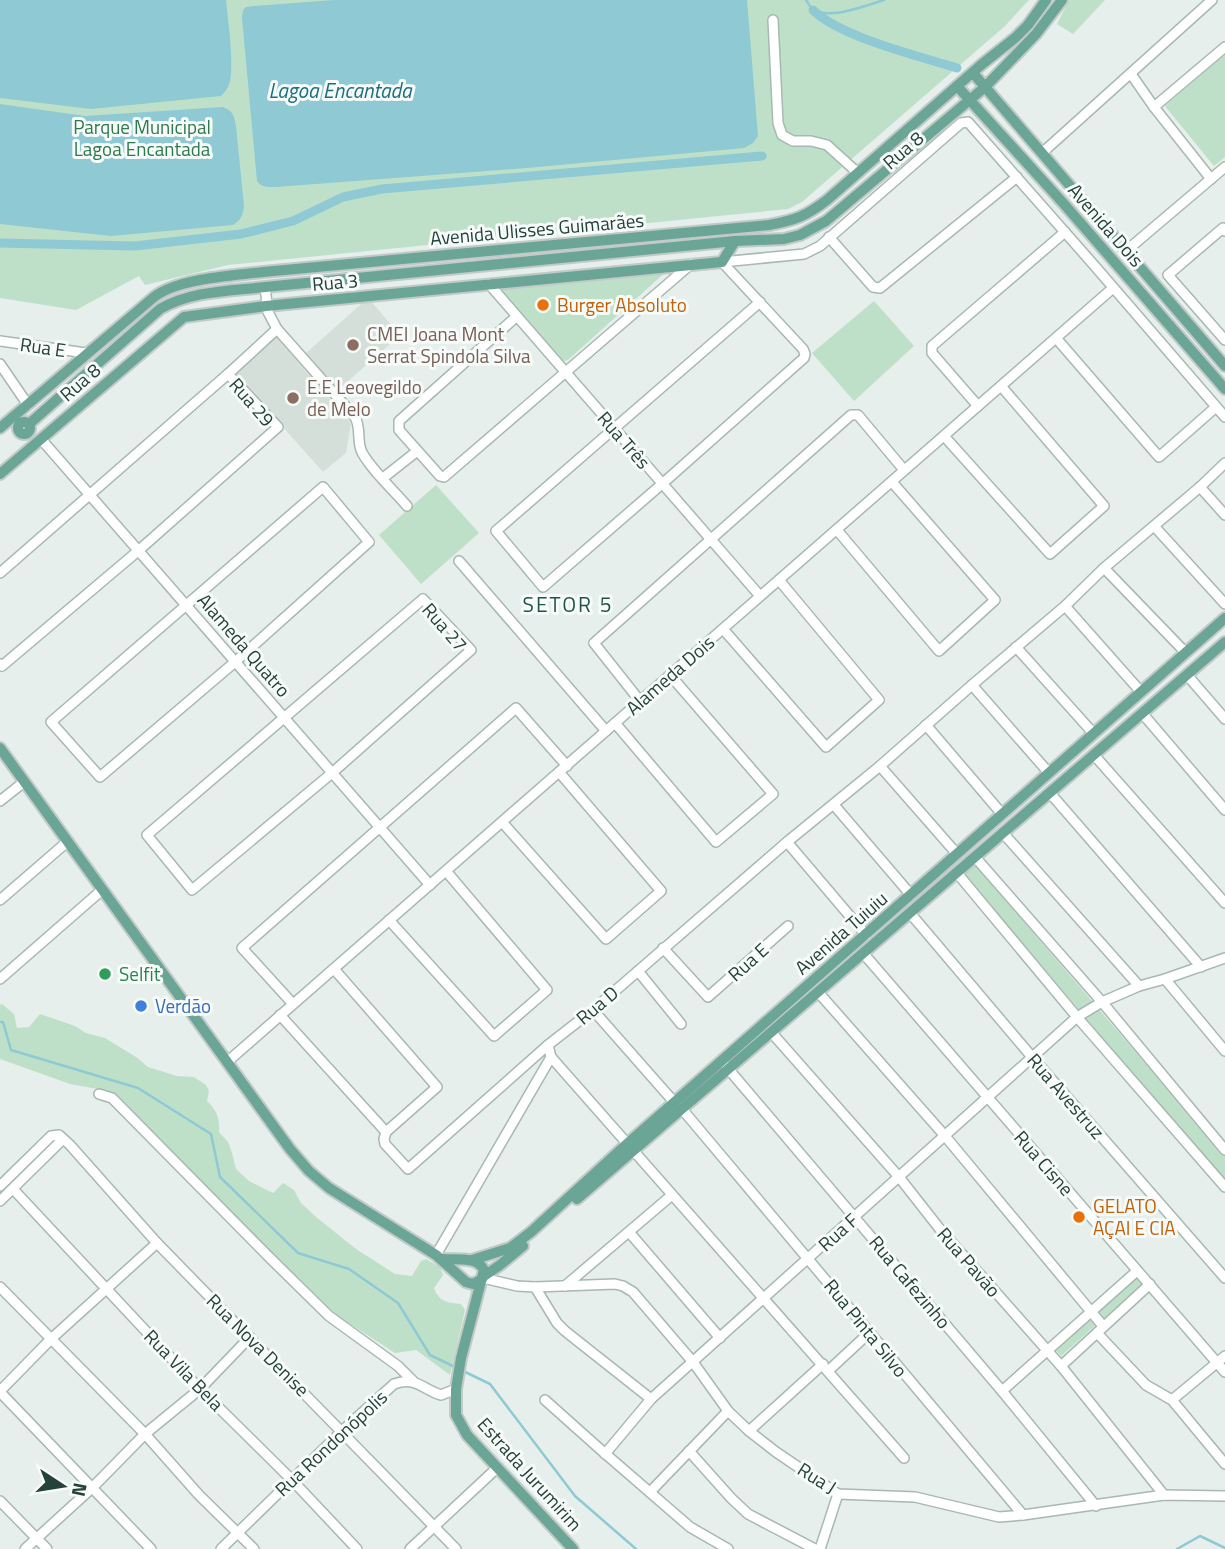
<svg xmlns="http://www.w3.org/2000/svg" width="1225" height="1549" font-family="'Titillium Web',sans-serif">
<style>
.built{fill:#d4dfda}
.green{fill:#bfe0c8}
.water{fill:#8ec9d4}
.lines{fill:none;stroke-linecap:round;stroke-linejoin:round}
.stream{stroke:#8ec9d4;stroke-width:2.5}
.canal{stroke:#8ec9d4;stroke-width:9}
.minor-casing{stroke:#a8b8b2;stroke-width:12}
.major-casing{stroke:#c2cac8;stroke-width:14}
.minor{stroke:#fff;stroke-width:9}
.major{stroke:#6aa596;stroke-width:10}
.food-dot{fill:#e8710a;stroke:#f7fbf9;stroke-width:2.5}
.education-dot{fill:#8d6e63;stroke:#f7fbf9;stroke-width:2.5}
.leisure-dot{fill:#2e9e5b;stroke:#f7fbf9;stroke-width:2.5}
.shop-dot{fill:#3f7fe0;stroke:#f7fbf9;stroke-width:2.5}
.labels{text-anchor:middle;stroke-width:6;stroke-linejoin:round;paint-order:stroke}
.park-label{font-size:19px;fill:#2d7a4b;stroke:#f7fbf9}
.street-label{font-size:19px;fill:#24423a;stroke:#f7fbf9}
.food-label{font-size:19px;fill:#c56008;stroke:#f7fbf9;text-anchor:start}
.education-label{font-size:19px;fill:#785e54;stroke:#f7fbf9;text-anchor:start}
.leisure-label{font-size:19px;fill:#27864d;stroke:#f7fbf9;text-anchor:start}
.shop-label{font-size:19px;fill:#366cbe;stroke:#f7fbf9;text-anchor:start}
.water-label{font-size:21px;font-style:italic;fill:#1c6f80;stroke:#f7fbf9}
.neighbourhood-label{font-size:21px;letter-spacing:2px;fill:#1f5548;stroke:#f7fbf9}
</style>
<rect width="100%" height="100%" fill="#e6efeb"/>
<g class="built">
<polygon points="368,298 400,335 337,391 305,354"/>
<polygon points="276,337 351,423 346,453 323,472 235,373"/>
</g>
<g class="green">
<polygon points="0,0 1029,0 1005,26 802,202 788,209 228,265 145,285 139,276 76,310 0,298"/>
<polygon points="1069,0 1105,0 1073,34 1057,24"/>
<polygon points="1225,54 1225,157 1214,166 1165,106"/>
<polygon points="669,269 568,360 560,362 497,287"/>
<polygon points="874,301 914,346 854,401 812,353"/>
<polygon points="436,485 479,533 421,584 379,535"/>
<polygon points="974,864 1225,1156 1225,1181 963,874"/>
<path d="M2 1004 14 1014 17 1028 29 1027 40 1014 75 1026 86 1033 105 1038 136 1057 148 1067 177 1076 194 1077 206 1085 209 1091 207 1101C217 1111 220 1118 219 1132L228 1142 232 1153 236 1169 249 1181 273 1193 283 1183 294 1190 301 1203 316 1217 356 1249 395 1274 412 1276 421 1261 426 1259 440 1267 443 1275 434 1288C439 1302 448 1303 461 1304L465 1310 450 1375 416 1350 395 1353 338 1316 229 1211 117 1097 103 1090 70 1084 0 1059V1005Z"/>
<polygon points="1138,1276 1144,1283 1101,1321 1095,1314"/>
<polygon points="1092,1316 1098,1323 1061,1356 1055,1349"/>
</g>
<g class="water">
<path d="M0 0H226C228 19 234 64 230 81 228 88 226 91 221 96L91 109 0 98Z"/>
<path d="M334 0H747L758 136 753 143 744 148 527 168 276 187C268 187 262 188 257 181L242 18 243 10 246 7 254 6Z"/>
<path d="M0 104 85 116 223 107C233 111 234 115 236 126L244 206C243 215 241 220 233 225L111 236 0 224Z"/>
</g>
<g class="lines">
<g class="stream">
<path d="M806 0C808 3 810 7 813 9 827 21 868 5 884 0"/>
<polyline points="0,1022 3,1022 11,1050 138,1088 211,1134 220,1177 298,1253 349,1269 398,1303 430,1355 455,1367"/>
<polyline points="461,1370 490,1384 575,1496 636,1549"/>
<polyline points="1177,1549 1200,1536 1225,1548"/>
</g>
<g class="canal">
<path d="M813 10C840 37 919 56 957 68"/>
<polyline points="0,243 135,246 241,234 293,221 343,197 382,189 762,156"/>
</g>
<g class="minor-casing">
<g id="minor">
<polyline points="773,20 778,123 782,135 793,141 811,141 827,145 858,173"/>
<polyline points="1131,74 1154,107 1211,179"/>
<polyline points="1154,107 1225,47"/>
<polyline points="1042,153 1212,0"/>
<polyline points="1225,231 1223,228 1168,275 1225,340"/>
<polyline points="829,237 873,287 880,288 1017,177"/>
<polyline points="1126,251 1225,167"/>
<polyline points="722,262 803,349 805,354 804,358 662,484 543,587 496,531 760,302"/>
<polyline points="722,262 804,254 820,246 961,123 968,122 1093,264 1225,417"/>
<path d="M489 284C579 389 670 492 760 596"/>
<path d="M265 287 268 312 277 329 355 417C361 428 357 439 361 450 366 464 396 493 407 506"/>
<polyline points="516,317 399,421 399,430 440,476 444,477 691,264"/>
<polyline points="1056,338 1159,457 1216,407"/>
<polyline points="0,341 86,353"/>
<polyline points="0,364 28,405"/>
<polyline points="228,374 277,329"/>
<polyline points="978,406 932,353 932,346 1065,232"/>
<polyline points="944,436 1050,554 1104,506 1001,386"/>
<polyline points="41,439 430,885"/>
<polyline points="383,478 416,452"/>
<polygon points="323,487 369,542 235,662 100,777 51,722"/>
<polyline points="1200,487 1225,515"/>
<polyline points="1154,526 1225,604"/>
<polyline points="837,530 939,651 995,600 892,482"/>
<polyline points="459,561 606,731"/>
<polyline points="1104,568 1186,653"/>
<polyline points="0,573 228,374 278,427 138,551 2,666 0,664"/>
<polygon points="423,599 471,650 332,773 192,890 147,835"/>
<polyline points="1065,606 1141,692"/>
<polyline points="723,629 826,747 879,700 779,580"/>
<polyline points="1016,647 1094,734"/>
<polyline points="1187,675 1225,719"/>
<polyline points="972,685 1049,773"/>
<polyline points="640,701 594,643 851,415 858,415 904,470"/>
<polyline points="1142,713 1225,810"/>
<polyline points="615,723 716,842 773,794 670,675"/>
<polyline points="926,725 1002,814"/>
<polyline points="1094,755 1225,903"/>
<polyline points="880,766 957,854"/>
<polyline points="1050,793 1201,967"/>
<polyline points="0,801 24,782"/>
<polyline points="834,805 911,895"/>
<polyline points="502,822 606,939 661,891 559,772"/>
<polyline points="1003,833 1139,986"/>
<polyline points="787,842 866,935"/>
<polyline points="975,857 1102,1002 1225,1150"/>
<polyline points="957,873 1077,1017 1225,1187"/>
<polyline points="0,900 67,842"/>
<polyline points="910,913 1032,1057 1225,1278"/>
<polyline points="389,920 494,1036 547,990 446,871"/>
<polyline points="663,948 708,997 788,926"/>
<polyline points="863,953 1225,1372"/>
<polyline points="334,969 437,1087 386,1132 384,1139 385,1144 408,1169 548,1045 593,1010 787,842 880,766 972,685 1065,606 1104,568 1200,487 1225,463"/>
<polyline points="638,971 681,1024"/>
<polyline points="0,979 102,890"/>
<polyline points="1165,979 1225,1051"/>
<polyline points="818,992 945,1136 1103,1326"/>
<polyline points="293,1004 242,948 516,708 567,766"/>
<polyline points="593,1010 674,1102"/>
<polyline points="280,1015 386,1132"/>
<polyline points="771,1032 899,1177 939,1228 1061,1366 1164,1495"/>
<polyline points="548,1045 551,1057 904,1458"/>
<polyline points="227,1062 1113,288"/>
<polyline points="725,1065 1002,1391 1096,1506"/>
<polyline points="99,1094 112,1098 271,1259 329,1316 398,1366 413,1381"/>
<path d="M682 1109C797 1244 909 1380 1023 1515"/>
<polyline points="0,1186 51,1136 59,1135 70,1145 157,1243 456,1549"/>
<polyline points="13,1189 200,1389 292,1480 357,1549"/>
<polyline points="0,1201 63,1139"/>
<polyline points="629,1232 720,1338"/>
<polyline points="436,1255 551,1057"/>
<polyline points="483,1278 517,1286 535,1287 615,1284 623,1286 633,1292 693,1362 728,1411 749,1431 776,1452 838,1494 915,1497 999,1517 1023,1515 1164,1495 1225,1496"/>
<polyline points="565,1286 672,1195"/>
<polyline points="0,1287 145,1434 199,1495 254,1549"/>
<polyline points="535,1287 557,1323 565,1331 651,1399"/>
<polyline points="1097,1333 1146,1385 1172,1400 1225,1464"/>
<polyline points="1061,1366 1150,1284"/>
<polyline points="828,1371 869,1333"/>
<polyline points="0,1391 51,1339 157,1243"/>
<polyline points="1002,1391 1137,1271"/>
<polyline points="0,1392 151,1549"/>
<polyline points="545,1400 601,1450 690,1527 728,1549"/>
<polyline points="1172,1400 1225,1356"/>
<polyline points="749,1431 823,1364"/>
<polyline points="689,1451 731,1498 748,1514 815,1549"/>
<polyline points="605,1454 651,1399 1077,1017 1102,1002 1139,986 1165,979 1225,958"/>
<polyline points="650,1492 728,1411"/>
<polyline points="0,1501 47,1549"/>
<polyline points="25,1549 93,1487 145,1434 200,1389 250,1337"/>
<path d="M221 1549 342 1431 394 1384C416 1376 422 1389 441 1395L456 1389"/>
<polyline points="410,1549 497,1468"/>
<polyline points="820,1549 838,1494"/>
</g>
</g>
<g class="major-casing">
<g id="major">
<polyline points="973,73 1225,366"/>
<polyline points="957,86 1064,204 1225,389"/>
<circle cx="24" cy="428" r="6"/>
<path d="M29 424 160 309C191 291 229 291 265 287L735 241 784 239 800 235 826 221 985 87 1036 34 1062 0"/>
<path d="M0 428 154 297C179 278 232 276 263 272L769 225C796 220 806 216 827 200L981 65 1015 38 1028 25 1046 0"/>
<polyline points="0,474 184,317 266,306 722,262 735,241"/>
<polyline points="0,748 290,1149 309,1171 329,1188 436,1255 466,1282 473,1284 482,1279"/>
<polyline points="577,1199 1225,642"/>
<path d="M442 1259C457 1260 477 1256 484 1270L461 1358 456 1389V1415L467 1435 573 1549"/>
<polyline points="472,1260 510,1248 531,1232 627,1144 1225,618"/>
<polyline points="484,1276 500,1265 523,1246"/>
</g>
</g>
<use href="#minor" class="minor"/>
<use href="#major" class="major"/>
</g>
<g class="food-dot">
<circle cx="543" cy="305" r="7"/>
<circle cx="1079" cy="1217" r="7"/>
</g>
<g class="education-dot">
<circle cx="353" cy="345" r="7"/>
<circle cx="293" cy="398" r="7"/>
</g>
<circle class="leisure-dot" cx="105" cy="974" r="7"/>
<circle class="shop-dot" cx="141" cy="1006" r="7"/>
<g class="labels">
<g class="park-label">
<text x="142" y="134">Parque Municipal<tspan x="142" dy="22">Lagoa Encantada</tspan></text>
</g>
<g class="street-label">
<text transform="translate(903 150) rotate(-41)" y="7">Rua 8</text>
<text transform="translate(1106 225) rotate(49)" y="7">Avenida Dois</text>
<text transform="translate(537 229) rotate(-5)" y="7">Avenida Ulisses Guimarães</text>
<text transform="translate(335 282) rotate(-5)" y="7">Rua 3</text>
<text transform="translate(43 347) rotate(8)" y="7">Rua E</text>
<text transform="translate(80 382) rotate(-41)" y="7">Rua 8</text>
<text transform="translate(252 402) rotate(49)" y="7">Rua 29</text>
<text transform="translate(624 440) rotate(49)" y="7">Rua Três</text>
<text transform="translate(445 627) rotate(49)" y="7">Rua 27</text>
<text transform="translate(244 645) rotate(49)" y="7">Alameda Quatro</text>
<text transform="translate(670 675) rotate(-41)" y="7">Alameda Dois</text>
<text transform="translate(841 933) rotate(-41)" y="7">Avenida Tuiuiu</text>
<text transform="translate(748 962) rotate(-42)" y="7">Rua E</text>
<text transform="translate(597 1005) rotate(-40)" y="7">Rua D</text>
<text transform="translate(1066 1096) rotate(49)" y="7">Rua Avestruz</text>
<text transform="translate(1044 1163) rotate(49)" y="7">Rua Cisne</text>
<text transform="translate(838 1232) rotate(-42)" y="7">Rua F</text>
<text transform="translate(969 1262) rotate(49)" y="7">Rua Pavão</text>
<text transform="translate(910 1282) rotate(50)" y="7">Rua Cafezinho</text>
<text transform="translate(866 1328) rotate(51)" y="7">Rua Pinta Silvo</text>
<text transform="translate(258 1345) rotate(45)" y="7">Rua Nova Denise</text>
<text transform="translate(184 1370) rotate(46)" y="7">Rua Vila Bela</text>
<text transform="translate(331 1443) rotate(-43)" y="7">Rua Rondonópolis</text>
<text transform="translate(530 1474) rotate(48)" y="7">Estrada Jurumirim</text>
<text transform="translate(817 1478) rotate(32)" y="7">Rua J</text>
</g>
<g class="food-label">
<text x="557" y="312">Burger Absoluto</text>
<text x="1093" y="1213">GELATO<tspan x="1093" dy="22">AÇAI E CIA</tspan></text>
</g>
<g class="education-label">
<text x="367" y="341">CMEI Joana Mont<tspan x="367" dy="22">Serrat Spindola Silva</tspan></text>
<text x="307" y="394">E.E Leovegildo<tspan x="307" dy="22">de Melo</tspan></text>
</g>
<g class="leisure-label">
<text x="119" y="981">Selfit</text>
</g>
<g class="shop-label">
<text x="155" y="1013">Verdão</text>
</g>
<g class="water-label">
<text x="340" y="98">Lagoa Encantada</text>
</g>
<g class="neighbourhood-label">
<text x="568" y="612">SETOR 5</text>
</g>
</g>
<g transform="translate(63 1486) rotate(102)" stroke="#f7fbf9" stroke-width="5" paint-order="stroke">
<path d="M0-5L12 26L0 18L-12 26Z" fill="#24423a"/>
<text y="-10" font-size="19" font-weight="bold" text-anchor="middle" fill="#24423a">N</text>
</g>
</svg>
